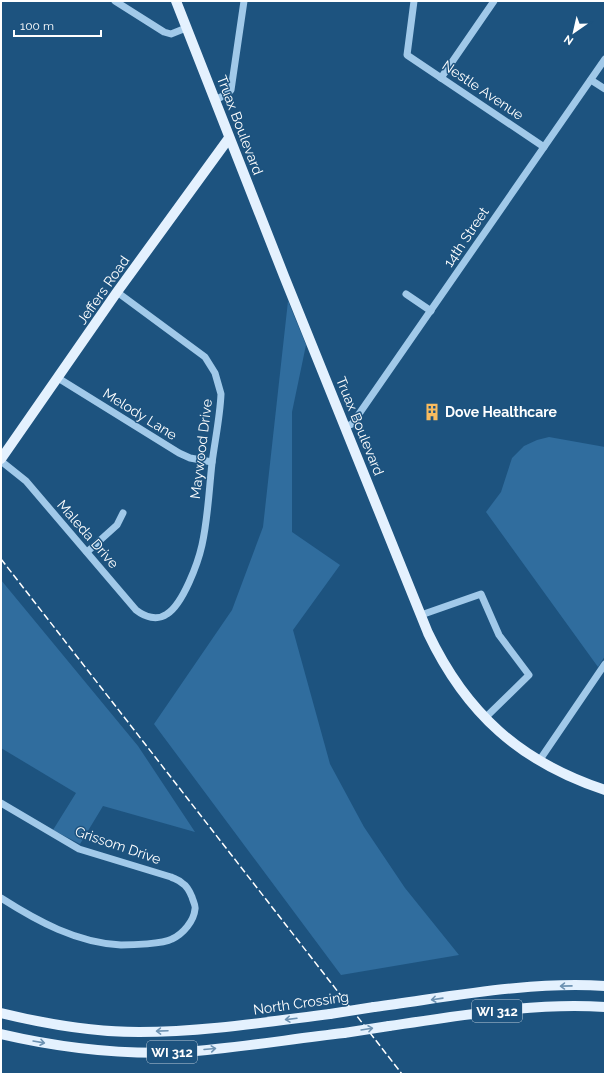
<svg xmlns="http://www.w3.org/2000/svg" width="606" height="1075" font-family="Raleway,sans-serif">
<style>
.green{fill:#306d9e}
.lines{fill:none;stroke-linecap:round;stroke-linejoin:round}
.minor{stroke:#a1c9e9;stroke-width:7}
.major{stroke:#e4f1fe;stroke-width:10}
.rail{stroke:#fff;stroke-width:1.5;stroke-dasharray:7 3;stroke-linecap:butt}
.major-bridge{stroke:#e4f1fe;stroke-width:10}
.oneway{stroke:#6d92b2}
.labels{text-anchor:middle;stroke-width:3;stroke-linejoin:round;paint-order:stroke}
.shield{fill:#1d537f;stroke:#bbcbd9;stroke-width:1}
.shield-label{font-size:13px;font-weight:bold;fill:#fff}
.street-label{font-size:14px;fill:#fff;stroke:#1d537f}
.poi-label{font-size:14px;font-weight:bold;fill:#fff;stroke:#1d537f;text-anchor:start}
</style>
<rect width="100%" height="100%" fill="#1d537f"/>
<g class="green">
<polygon points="288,301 306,345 292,412 292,532 340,565 293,630 330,764 364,827 405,888 459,955 341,975 154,724 232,610 263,527"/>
<polygon points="549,437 605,447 605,656 598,667 486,512 501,492 512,458 524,446 537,440"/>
<polygon points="1,580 138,746 195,832 103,806 80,844 53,830 76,793 1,748"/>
</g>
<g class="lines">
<g class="minor">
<polyline points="115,1 164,32 171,34 186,28"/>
<polyline points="414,1 407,55 544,147"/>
<polyline points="441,78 494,1"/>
<polyline points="591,80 605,89"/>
<polyline points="215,100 227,94 231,90 244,1"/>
<polyline points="406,294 431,311"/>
<polyline points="58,378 179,453 190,458 212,462"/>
<polyline points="345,427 352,424 605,59"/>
<path d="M1 461 26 481 136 610C145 617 157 621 167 614 183 604 198 563 202 545 208 518 209 490 212 463 215 440 220 417 221 394L215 373 205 357 117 292"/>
<polyline points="87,552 117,525 123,513"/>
<polyline points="421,615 481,594 499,635 529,675 485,718"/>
<polyline points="539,761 605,664"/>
<path d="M1 803 79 849 171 877C175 879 179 880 182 883 187 886 190 892 192 897 193 901 196 906 195 909 194 921 183 934 172 939 163 944 132 945 121 945 77 943 37 921 1 898"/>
</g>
<g class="major">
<path d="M176 1 284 276 428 633C466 713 520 762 605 790"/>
<polyline points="1,459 117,292 229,138"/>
<path d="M374 1007C450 997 528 981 605 986"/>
<path d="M1 1013C46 1024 93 1032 139 1032 203 1032 266 1022 330 1014"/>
<path d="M389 1026C460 1016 533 1002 605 1007"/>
<path d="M1 1034C61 1048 123 1055 185 1052 238 1048 291 1039 344 1033"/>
</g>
<polyline class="rail" points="1,559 402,1074"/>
<g class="major-bridge">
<polyline points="330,1014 374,1007"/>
<polyline points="344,1033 389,1026"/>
</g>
</g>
<defs><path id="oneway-shaft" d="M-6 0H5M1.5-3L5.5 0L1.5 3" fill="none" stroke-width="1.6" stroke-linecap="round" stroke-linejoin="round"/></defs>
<g class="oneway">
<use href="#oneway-shaft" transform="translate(566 986) rotate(179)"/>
<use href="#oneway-shaft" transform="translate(437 999) rotate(172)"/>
<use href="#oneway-shaft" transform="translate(291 1019) rotate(173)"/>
<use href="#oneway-shaft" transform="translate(367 1029) rotate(-9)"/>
<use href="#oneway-shaft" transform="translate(162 1031) rotate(178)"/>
<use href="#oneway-shaft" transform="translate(39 1042) rotate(10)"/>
<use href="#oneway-shaft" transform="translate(210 1049) rotate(-5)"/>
</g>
<defs>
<g id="building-bare" transform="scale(1.38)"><path d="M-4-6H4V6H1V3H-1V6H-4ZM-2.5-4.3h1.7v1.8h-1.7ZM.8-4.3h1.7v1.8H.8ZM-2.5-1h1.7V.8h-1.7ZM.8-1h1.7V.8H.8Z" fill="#f8bb5f" stroke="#1d537f" stroke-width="2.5" paint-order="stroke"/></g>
</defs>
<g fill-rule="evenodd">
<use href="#building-bare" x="432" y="412"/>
</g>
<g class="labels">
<g class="shield">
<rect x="472" y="1000" width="50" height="22" rx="3"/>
<rect x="147" y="1041" width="50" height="22" rx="3"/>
</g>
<g class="shield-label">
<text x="497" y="1016">WI 312</text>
<text x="172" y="1057">WI 312</text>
</g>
<g class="street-label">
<text transform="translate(483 90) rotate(34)" y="5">Nestle Avenue</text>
<text transform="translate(240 125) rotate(69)" y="5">Truax Boulevard</text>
<text transform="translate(466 237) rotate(-56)" y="5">14th Street</text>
<text transform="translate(103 290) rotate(-55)" y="5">Jeffers Road</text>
<text transform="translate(140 414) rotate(32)" y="5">Melody Lane</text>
<text transform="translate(360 426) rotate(68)" y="5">Truax Boulevard</text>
<text transform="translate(201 449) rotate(-83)" y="5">Maywood Drive</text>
<text transform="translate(88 534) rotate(49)" y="5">Maleda Drive</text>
<text transform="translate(118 845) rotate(19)" y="5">Grissom Drive</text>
<text transform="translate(301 1003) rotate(-8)" y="5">North Crossing</text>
</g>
<g class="poi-label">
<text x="445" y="417">Dove Healthcare</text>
</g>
</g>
<rect width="606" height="1075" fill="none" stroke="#ffffff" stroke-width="4"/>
<g transform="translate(574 32) rotate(214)" stroke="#1d537f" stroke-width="3" paint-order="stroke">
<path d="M0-3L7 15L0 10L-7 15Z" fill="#ffffff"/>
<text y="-6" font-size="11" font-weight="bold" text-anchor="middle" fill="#ffffff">N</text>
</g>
<path d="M14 30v6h87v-6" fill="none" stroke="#ffffff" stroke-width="2"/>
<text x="20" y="30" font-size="12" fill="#ffffff" stroke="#1d537f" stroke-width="3" paint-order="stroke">100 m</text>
</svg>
